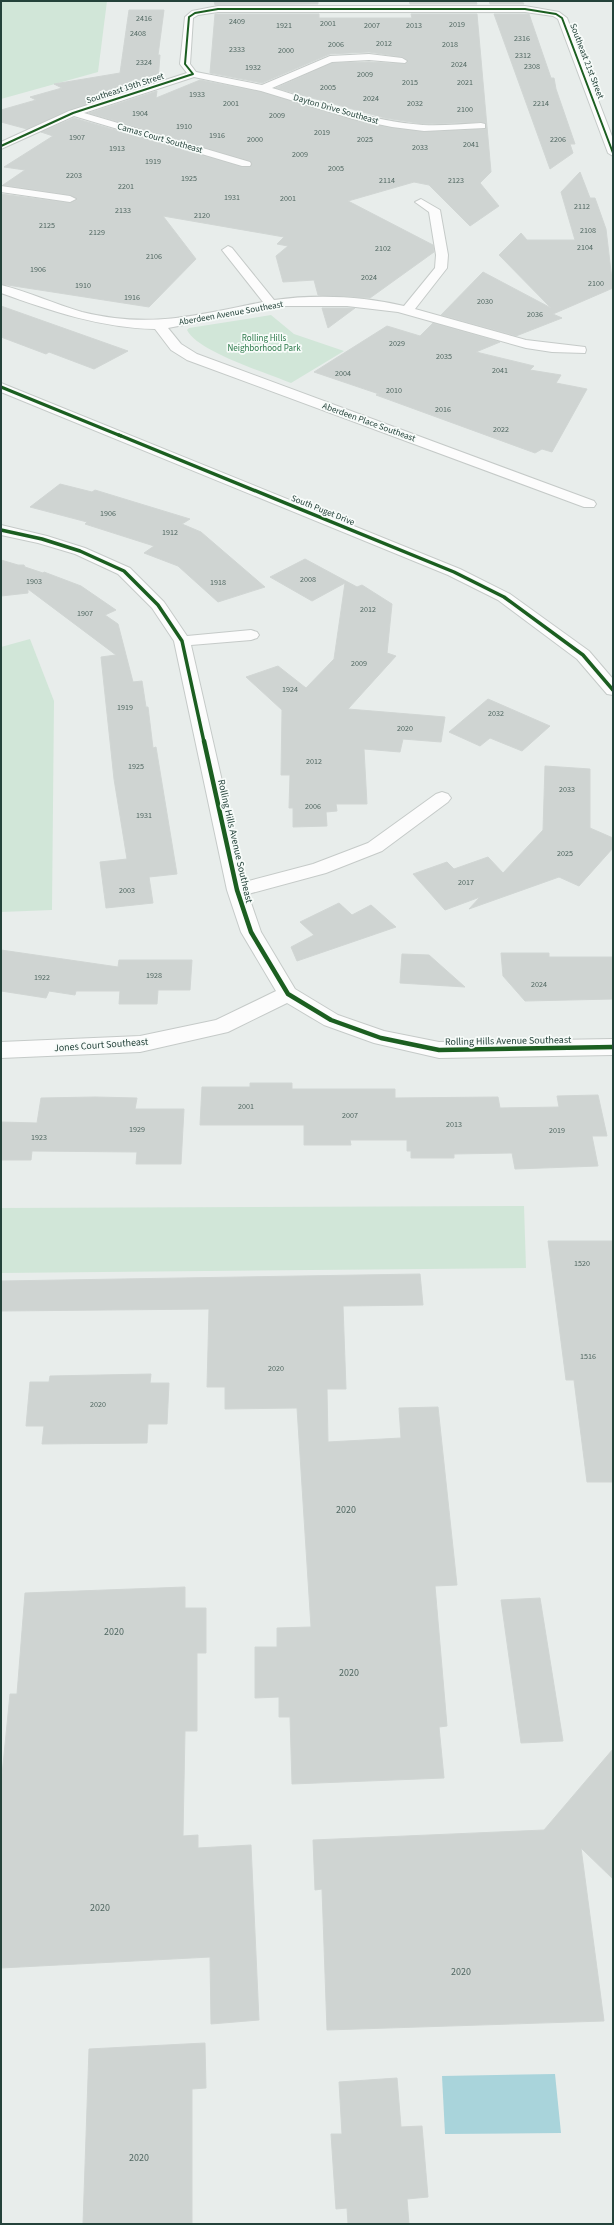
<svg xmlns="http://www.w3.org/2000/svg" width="614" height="2225" font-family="'Source Sans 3',sans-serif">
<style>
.green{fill:#d1e6d8}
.water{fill:#a9d4db}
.building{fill:#cfd4d2;stroke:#d1d6d4}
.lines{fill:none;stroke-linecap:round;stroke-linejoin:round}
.minor-casing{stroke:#c5cac8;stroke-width:2}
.minor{fill:#fcfcfc;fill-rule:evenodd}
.cycleway-far3-casing{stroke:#f7fbf9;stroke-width:3}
.cycleway-far2-casing{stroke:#f7fbf9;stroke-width:4.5}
.cycleway-far1-casing{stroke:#f7fbf9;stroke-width:5.5}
.cycleway-casing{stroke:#f7fbf9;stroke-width:6}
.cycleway-far3{stroke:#1b5e20;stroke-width:2}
.cycleway-far2{stroke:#1b5e20;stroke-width:3}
.cycleway-far1{stroke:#1b5e20;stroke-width:3.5}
.cycleway{stroke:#1b5e20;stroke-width:4.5}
.labels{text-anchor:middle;stroke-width:3.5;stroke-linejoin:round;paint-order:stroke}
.number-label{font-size:8px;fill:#506761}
.far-street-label{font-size:9px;fill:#24423a;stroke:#f7fbf9}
.far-park-label{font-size:9px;fill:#2d7a4b;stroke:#f7fbf9}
.street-label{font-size:10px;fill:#24423a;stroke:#f7fbf9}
.near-number-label{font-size:10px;fill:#506761}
</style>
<rect width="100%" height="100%" fill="#e8edeb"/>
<g class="green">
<polygon points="1,1 107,1 98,72 1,99"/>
<path d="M271 315 294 334 344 351 291 383C267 373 198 352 187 330L189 328Z"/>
<polygon points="30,639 54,701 52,910 1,912 1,647"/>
<polygon points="524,1206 526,1268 1,1273 1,1208"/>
</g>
<polygon class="water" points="555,2074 561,2133 445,2134 442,2076"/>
<g class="building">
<polygon points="214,1 318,1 318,4 215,5"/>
<polygon points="409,1 476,1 477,4 410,4"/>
<polygon points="489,1 522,1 524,4 490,4"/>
<polygon points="129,10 164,10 158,55 160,55 158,81 69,110 27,129 1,122 1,110 36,100 30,97 62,88 54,84 120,73"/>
<polygon points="215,14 319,14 319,18 412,18 411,14 477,14 491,172 480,183 499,206 470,226 429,185 414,182 348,201 433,245 434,252 370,298 318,295 314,280 283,282 276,256 288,246 277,244 284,237 163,216 196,259 149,307 1,284 1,194 70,203 77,200 70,195 3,185 25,170 4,167 53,136 41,132 74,118 242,167 251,167 250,161 89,113 157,91 156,98 200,80 261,92 353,120 392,128 424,132 486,129 486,123 481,122 423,124 385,118 276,88 332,63 369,62 406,64 408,61 402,57 369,52 330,54 262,83 210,73"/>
<polygon points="494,14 529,14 551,78 554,78 556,89 575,144 570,144 573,153 550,169"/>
<polygon points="580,172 590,198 595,198 606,229 613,288 553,314 562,318 516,336 441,315 483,272 551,308 499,255 521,233 527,240 575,240 561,192"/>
<polygon points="1,306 128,351 94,369 49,352 46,354 1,337"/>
<polygon points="322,308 355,308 328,328"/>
<polygon points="433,323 500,342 476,352 534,366 530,370 561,375 556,383 587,389 552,452 542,449 535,453 376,395 379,394 314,372 387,326 420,336"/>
<polygon points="60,484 92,492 95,490 190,519 182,524 201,532 265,587 218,602 178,566 144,553 154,546 85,524 87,522 30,507"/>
<polygon points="305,559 357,587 362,585 392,604 387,653 396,656 348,709 445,717 441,742 403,739 400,752 364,749 367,804 336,804 337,811 326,812 327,826 293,827 293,808 289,808 290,775 281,775 282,710 246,677 278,666 306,688 334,659 345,583 312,601 270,577"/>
<polygon points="1,560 18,565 24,565 25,567 43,573 44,572 81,586 116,610 105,615 118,624 133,682 142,681 146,707 148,707 153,748 156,747 177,874 149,877 153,903 106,908 100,862 127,859 114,779 101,657 116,655 28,589 28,593 1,596"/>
<polygon points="488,699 550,726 522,751 490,738 480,746 449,732"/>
<polygon points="545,766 590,769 590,828 613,838 613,848 579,886 559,877 469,909 480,897 445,910 413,874 447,862 454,869 488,857 503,873 543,830"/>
<polygon points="339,903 352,915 371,905 396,927 297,961 291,947 314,935 300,922"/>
<polygon points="1,950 118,967 119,960 192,960 190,990 158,990 157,1004 119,1004 120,991 76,991 75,995 49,991 46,998 1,991"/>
<polygon points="501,953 549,953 549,957 613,957 613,999 525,1001 503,976"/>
<polygon points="402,954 429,955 465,987 400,983"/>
<polygon points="250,1083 292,1083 292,1089 395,1089 395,1098 498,1097 500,1108 559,1107 557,1096 598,1095 607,1136 592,1136 598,1166 515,1169 512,1153 454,1154 454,1158 411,1158 411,1151 407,1151 407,1140 350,1140 351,1145 304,1145 304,1125 200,1125 202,1087 250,1087"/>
<polygon points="95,1097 137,1098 135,1109 184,1109 181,1164 136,1164 137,1152 32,1151 31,1160 1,1160 1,1122 37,1123 41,1098"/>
<polygon points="548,1241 613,1241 613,1482 587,1482 574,1380 566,1380"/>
<polygon points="420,1274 423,1305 343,1306 346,1389 327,1389 328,1442 401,1438 399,1408 438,1407 457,1585 435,1586 447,1726 439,1727 444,1778 292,1784 290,1717 279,1717 279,1697 255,1698 255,1647 277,1647 277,1628 311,1627 297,1408 225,1409 225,1387 207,1387 209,1309 1,1311 1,1281"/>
<polygon points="151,1374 150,1383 169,1383 167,1424 148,1424 147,1443 42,1444 44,1426 26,1426 30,1382 49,1382 50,1376"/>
<polygon points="185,1587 185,1608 206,1608 206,1653 197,1653 197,1731 185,1731 183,1836 198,1835 198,1848 251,1845 259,2020 211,2024 210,1957 1,1968 1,1785 10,1694 17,1694 25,1593"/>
<polygon points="540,1598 563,1741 521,1743 501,1600"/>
<polygon points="613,1749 613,1879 581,1848 604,2021 327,2030 322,1889 315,1890 313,1840 544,1830"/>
<polygon points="205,2043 206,2088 192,2089 192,2224 83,2224 89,2049"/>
<polygon points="397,2078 401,2127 422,2126 428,2197 407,2199 409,2224 348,2224 347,2208 336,2209 331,2134 342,2134 339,2082"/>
</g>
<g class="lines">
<g class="minor-casing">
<g id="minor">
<path d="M218 6H525L559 12 567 18 613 139V156L608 153 558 19 553 16 525 12H218L198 15 193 18 190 64 196 72 262 85 330 56 369 54 402 58 407 61 405 63 369 60 332 62 272 88C322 103 371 121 423 125 442 126 462 124 481 123L485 124V128L424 131 392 127 353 119 261 91 194 77 84 113 250 162 251 164 250 166H242L74 116 1 149V142L69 111 187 73 180 64 185 17 192 11Z"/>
<polygon points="1,186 70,196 76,199 70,202 1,192"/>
<path d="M421 199 440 210 448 255 447 268 415 309 526 340 585 347 586 350 585 353 552 352 526 348 398 312 347 306H281L168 328 181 344 197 354 594 501 596 504 594 507H584L187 360 171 350 155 329C101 328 51 311 1 293V285C29 292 55 304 82 312 151 329 196 315 263 302L222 250 228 246 232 248 274 300C316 294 363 296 404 306L435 268 436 255 429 212 415 202Z"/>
<polygon points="1,383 460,569 510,594 589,651 613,679 613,695 607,694 577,659 498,600 448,575 1,392"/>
<polygon points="1,525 47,536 85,548 130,568 164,602 187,636 251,630 257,632 259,635 257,638 251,640 191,645 245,882 313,864 368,843 436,794 442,792 448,794 451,798 448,802 382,851 326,873 248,894 261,932 295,989 338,1015 384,1031 439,1042 613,1039 613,1055 439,1058 374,1043 324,1025 287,1003 228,1032 140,1052 1,1058 1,1042 140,1036 216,1020 276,991 241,932 227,890 174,641 152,608 118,574 75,554 38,543 1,535"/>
</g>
</g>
<use href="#minor" class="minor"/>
<g class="cycleway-far3-casing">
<polyline id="cycleway-far3" points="1,146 73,113 193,74 185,64 189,17 195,13 218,9 525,9 556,14 562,18 613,153"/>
</g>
<g class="cycleway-far2-casing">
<polyline id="cycleway-far2" points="1,387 121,436"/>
</g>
<g class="cycleway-far1-casing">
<g id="cycleway-far1">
<polyline points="119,435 454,572 504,597 583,655 613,690"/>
<polyline points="1,530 42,539 80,551 124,571 158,605 182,641 204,742"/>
</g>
</g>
<g class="cycleway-casing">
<polyline id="cycleway" points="204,741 237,890 251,932 288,994 331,1020 381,1038 439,1050 613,1047"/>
</g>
<use href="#cycleway-far3" class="cycleway-far3"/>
<use href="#cycleway-far2" class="cycleway-far2"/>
<use href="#cycleway-far1" class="cycleway-far1"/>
<use href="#cycleway" class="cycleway"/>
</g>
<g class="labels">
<g class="number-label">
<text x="144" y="21">2416</text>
<text x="237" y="24">2409</text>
<text x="328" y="26">2001</text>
<text x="457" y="27">2019</text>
<text x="284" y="28">1921</text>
<text x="372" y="28">2007</text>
<text x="414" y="28">2013</text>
<text x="138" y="36">2408</text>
<text x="522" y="41">2316</text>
<text x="384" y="46">2012</text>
<text x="336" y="47">2006</text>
<text x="450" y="47">2018</text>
<text x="237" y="52">2333</text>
<text x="286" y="53">2000</text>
<text x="523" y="58">2312</text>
<text x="144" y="65">2324</text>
<text x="459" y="67">2024</text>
<text x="532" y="69">2308</text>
<text x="253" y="70">1932</text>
<text x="365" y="77">2009</text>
<text x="410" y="85">2015</text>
<text x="465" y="85">2021</text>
<text x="328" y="90">2005</text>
<text x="197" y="97">1933</text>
<text x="371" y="101">2024</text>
<text x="231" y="106">2001</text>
<text x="415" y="106">2032</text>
<text x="541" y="106">2214</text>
<text x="465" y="112">2100</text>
<text x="140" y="116">1904</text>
<text x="277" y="118">2009</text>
<text x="184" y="129">1910</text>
<text x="322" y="135">2019</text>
<text x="217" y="138">1916</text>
<text x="77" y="140">1907</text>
<text x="255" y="142">2000</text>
<text x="365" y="142">2025</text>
<text x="558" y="142">2206</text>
<text x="471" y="147">2041</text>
<text x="420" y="150">2033</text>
<text x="117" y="151">1913</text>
<text x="300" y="157">2009</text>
<text x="153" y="164">1919</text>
<text x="336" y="171">2005</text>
<text x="74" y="178">2203</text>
<text x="189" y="181">1925</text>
<text x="387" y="183">2114</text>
<text x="456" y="183">2123</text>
<text x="126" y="189">2201</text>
<text x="232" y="200">1931</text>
<text x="288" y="201">2001</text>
<text x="582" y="209">2112</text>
<text x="123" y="213">2133</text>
<text x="202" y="218">2120</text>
<text x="47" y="228">2125</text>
<text x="588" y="233">2108</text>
<text x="97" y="235">2129</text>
<text x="585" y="250">2104</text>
<text x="383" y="251">2102</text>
<text x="154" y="259">2106</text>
<text x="38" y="272">1906</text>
<text x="369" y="280">2024</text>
<text x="596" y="286">2100</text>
<text x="83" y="288">1910</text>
<text x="132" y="300">1916</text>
<text x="485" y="304">2030</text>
<text x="535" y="317">2036</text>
<text x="397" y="346">2029</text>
<text x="444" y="359">2035</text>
<text x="500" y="373">2041</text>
<text x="343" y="376">2004</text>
<text x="394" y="393">2010</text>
<text x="443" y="412">2016</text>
<text x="501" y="432">2022</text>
<text x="108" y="516">1906</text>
<text x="170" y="535">1912</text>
<text x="308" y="582">2008</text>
<text x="34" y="584">1903</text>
<text x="218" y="585">1918</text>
<text x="368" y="612">2012</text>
<text x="85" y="616">1907</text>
<text x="359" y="666">2009</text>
<text x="290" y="692">1924</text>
<text x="125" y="710">1919</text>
<text x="496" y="716">2032</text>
<text x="405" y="731">2020</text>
<text x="314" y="764">2012</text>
<text x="136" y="769">1925</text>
<text x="567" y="792">2033</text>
<text x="313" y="809">2006</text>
<text x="144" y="818">1931</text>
<text x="565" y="856">2025</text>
<text x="466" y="885">2017</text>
<text x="127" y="893">2003</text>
<text x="154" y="978">1928</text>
<text x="42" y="980">1922</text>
<text x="539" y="987">2024</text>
<text x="246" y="1109">2001</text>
<text x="350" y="1118">2007</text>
<text x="454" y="1127">2013</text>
<text x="137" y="1132">1929</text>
<text x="557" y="1133">2019</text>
<text x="39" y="1140">1923</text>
<text x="582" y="1266">1520</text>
<text x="588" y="1359">1516</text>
<text x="276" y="1371">2020</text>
<text x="98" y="1407">2020</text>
</g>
<g class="far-street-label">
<text transform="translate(587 61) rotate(69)" y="3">Southeast 21st Street</text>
<text transform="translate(125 88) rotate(-18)" y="3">Southeast 19th Street</text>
<text transform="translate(336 109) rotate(16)" y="3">Dayton Drive Southeast</text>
<text transform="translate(160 138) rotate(16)" y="3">Camas Court Southeast</text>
<text transform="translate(231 313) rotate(-10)" y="3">Aberdeen Avenue Southeast</text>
<text transform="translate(369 422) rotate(20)" y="3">Aberdeen Place Southeast</text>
<text transform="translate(323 510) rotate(22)" y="3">South Puget Drive</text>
</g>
<g class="far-park-label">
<text x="264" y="341">Rolling Hills<tspan x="264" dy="10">Neighborhood Park</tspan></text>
</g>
<g class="street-label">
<text transform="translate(236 841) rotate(77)" y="4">Rolling Hills Avenue Southeast</text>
<text transform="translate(508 1040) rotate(-1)" y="4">Rolling Hills Avenue Southeast</text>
<text transform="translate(101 1044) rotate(-4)" y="4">Jones Court Southeast</text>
</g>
<g class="near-number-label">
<text x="346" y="1513">2020</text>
<text x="114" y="1635">2020</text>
<text x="349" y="1676">2020</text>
<text x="100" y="1911">2020</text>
<text x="461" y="1975">2020</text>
<text x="139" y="2161">2020</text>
</g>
</g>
<rect width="614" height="2225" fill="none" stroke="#24423a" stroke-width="4"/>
</svg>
